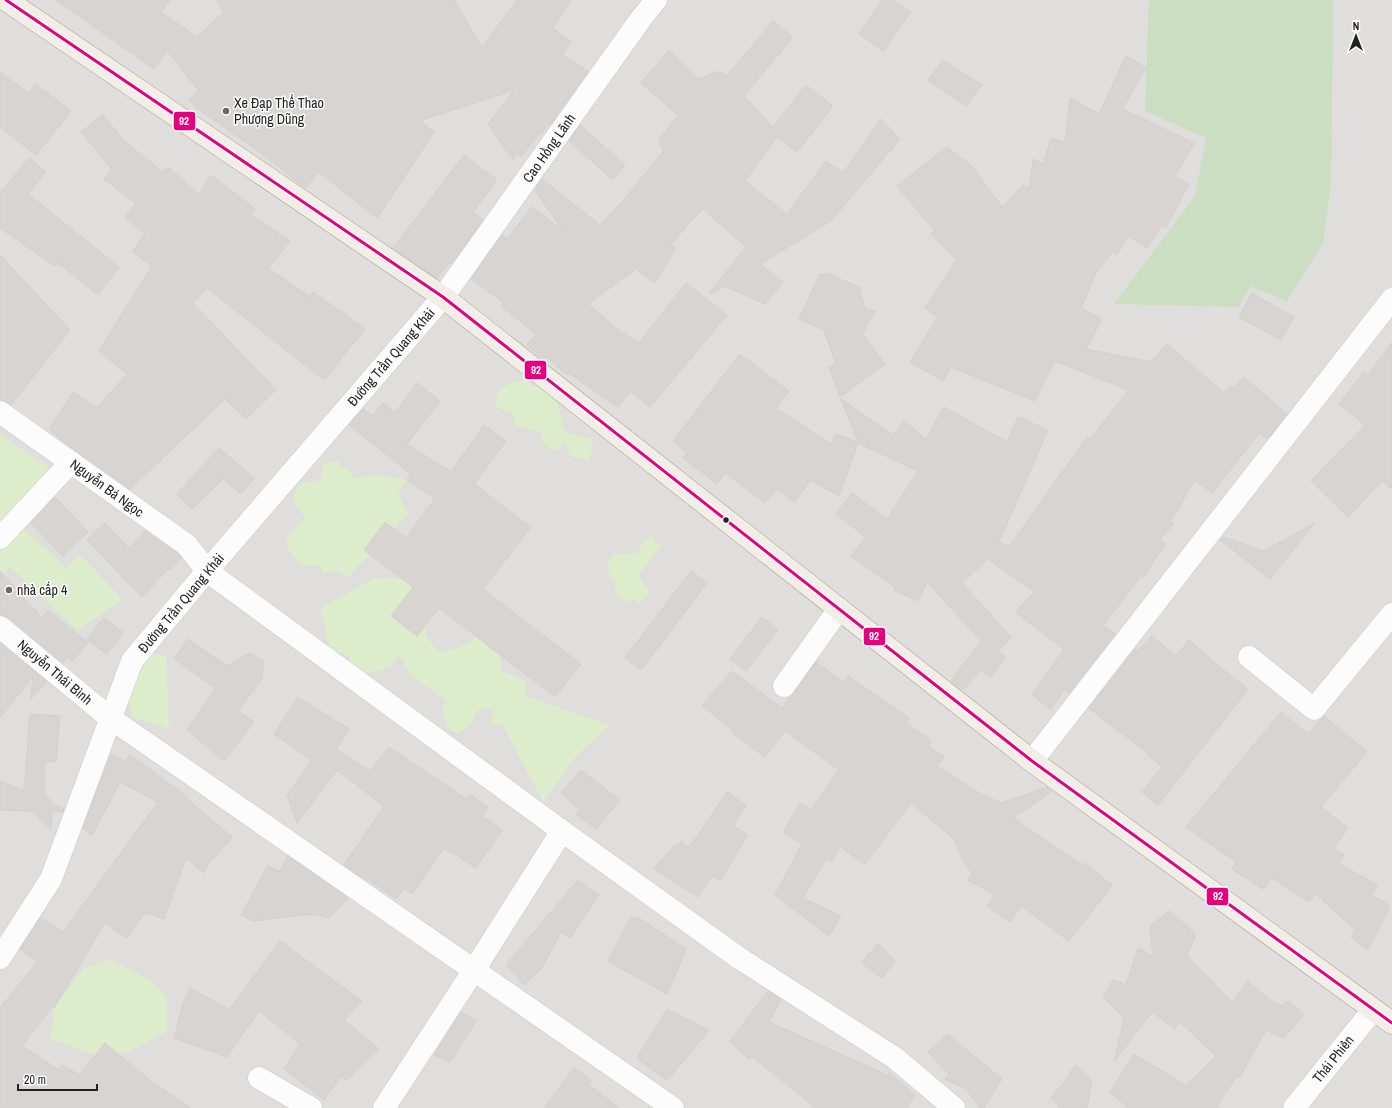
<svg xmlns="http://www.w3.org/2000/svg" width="1392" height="1108" font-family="'Archivo Narrow',sans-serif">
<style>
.residential{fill:#dfdedc}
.grass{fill:#ddeccb}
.forest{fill:#cbdec1}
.building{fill:#d7d4d2;stroke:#d3d0cc}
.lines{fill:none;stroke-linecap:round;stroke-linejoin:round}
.minor-casing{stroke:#c9c8c7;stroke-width:23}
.major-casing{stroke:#a79c86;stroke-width:23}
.minor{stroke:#fdfcfc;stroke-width:22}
.major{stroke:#f3ede7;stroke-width:22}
.bus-1-casing{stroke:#fff;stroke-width:6}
.bus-1{stroke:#e5007d;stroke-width:3}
.poi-dot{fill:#6a6968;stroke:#fff;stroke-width:1.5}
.bus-dot{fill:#222;stroke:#fff;stroke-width:1.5}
.labels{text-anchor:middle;stroke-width:3;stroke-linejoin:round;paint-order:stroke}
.poi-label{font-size:14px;fill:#222;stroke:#fff;text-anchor:start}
.street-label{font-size:14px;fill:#222;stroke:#fff}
.line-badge{stroke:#fff;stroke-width:1.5}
.badge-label{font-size:11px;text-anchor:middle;font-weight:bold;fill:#fff}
</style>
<rect width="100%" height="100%" fill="#f0eeeb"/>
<rect class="residential" x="0" y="0" width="1392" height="1108"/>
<g class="grass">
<path d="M527 378 534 387C537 387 541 387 543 388 558 392 560 417 564 430 573 436 581 435 592 440V449L589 461 570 456 566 443 560 448 553 451 543 441 540 432 514 425V414L496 407 498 390 511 383Z"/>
<polygon points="0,434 64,478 16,522 66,568 80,554 123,600 77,630 10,567 0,576"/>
<polygon points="340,459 339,467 349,468 354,478 376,475 407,480 398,493 408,514 347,578 339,571 323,573 321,566 301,566 286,546 288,535 306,518 298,509 293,497 298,484 321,480 322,465"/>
<polygon points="653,533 654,541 662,545 638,575 650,593 636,606 636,599 625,602 615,592 616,583 610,577 607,565 614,553 622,555 637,553 642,544"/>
<polygon points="375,578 427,580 441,584 425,628 426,636 439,653 458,648 474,640 481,621 499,649 502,671 525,681 525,696 610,725 576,756 543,802 502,724 489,725 495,708 479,709 472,723 458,734 448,728 441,709 447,701 411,676 399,654 390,668 362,674 347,667 350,657 329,648 321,608"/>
<polygon points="146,653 166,656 169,729 132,717 127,694"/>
<polygon points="110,959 153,982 167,998 167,1031 129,1052 95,1055 51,1039 54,1008 83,969"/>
</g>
<polygon class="forest" points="1149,0 1333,0 1331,182 1323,244 1287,301 1250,286 1239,307 1114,304 1195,196 1206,138 1145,111"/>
<g class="building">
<polygon points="56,0 170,0 161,12 197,37 224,12 216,0 454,0 482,47 517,0 571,0 553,28 571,42 562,54 588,71 550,125 548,123 542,133 541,132 521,156 518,154 513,160 488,124 514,90 420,121 434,132 377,218 319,172 305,188 260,152 202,112 189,101 198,90 167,50 154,69"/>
<polygon points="882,0 893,0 911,12 883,51 859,34"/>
<polygon points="773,21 793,37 744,96 773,127 806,85 833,106 797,152 777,137 745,181 787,214 826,161 843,173 881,119 900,139 831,221 760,264 783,282 765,304 724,286 711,294 710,292 746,247 703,209 687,225 671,245 676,248 655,283 636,269 588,304 623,334 624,332 638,344 686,283 727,315 650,407 630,391 618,407 569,373 567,375 546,357 544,359 527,345 536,334 501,306 504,303 471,279 502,235 507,239 532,207 564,232 535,190 542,179 600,225 621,203 663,152 659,140 678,115 641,83 669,50 698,80 715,72 722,72 726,77"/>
<polygon points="1126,56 1146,68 1122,109 1194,143 1175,176 1189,184 1166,228 1162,225 1147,248 1128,236 1117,255 1112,252 1096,273 1081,308 1102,319 1086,349 1151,362 1167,344 1224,393 1230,386 1233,388 1244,377 1287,414 1267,439 1260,432 1212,493 1195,480 1170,522 1174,524 1160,539 1165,544 1143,577 1141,576 1103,626 1115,634 1069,693 1065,689 1051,709 1032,695 1064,649 1015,612 1034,592 988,559 962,583 1011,637 998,651 1006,657 991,677 981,670 963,690 951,680 981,641 927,582 918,601 894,590 895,587 851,556 866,537 836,514 852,493 887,519 918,471 858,443 839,496 810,480 795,502 777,489 765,503 725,473 717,484 683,458 687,453 673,441 740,354 789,391 776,408 831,444 835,434 858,442 841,399 893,435 904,421 926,439 944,407 1007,442 1018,417 1048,430 999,542 1009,547 1087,437 1090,439 1129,390 1055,361 1035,401 951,367 943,381 910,362 938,317 925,308 957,260 931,234 934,230 897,186 947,147 971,165 1002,207 1023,185 1029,189 1033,159 1043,164 1051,138 1065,143 1070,98 1099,114"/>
<polygon points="943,60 982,85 966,106 928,80"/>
<polygon points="0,72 29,93 36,84 71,111 36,155 0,127"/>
<polygon points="103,115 124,141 163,172 168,167 199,194 211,175 255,209 250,214 290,241 268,268 310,297 313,292 340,311 340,310 365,329 324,380 207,288 193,303 276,390 246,419 225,399 130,489 61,440 49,429 73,392 97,408 127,374 99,351 152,266 132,252 145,234 125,217 136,204 104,179 112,169 81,132"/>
<polygon points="580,125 625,165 613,180 569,141"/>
<polygon points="464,155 497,180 473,212 483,220 451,264 449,263 437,278 393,248"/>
<polygon points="29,158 46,172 28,194 119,267 98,295 58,263 55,266 0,228 0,193"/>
<polygon points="0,255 70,330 11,405 7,402 0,400"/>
<polygon points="820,274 828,274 859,287 865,309 875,311 862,334 885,364 840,397 829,367 836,364 824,330 799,319"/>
<polygon points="1252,293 1294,317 1281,340 1239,317"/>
<polygon points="1392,342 1392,489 1382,481 1348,517 1311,481 1365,425 1339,404 1364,372 1368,375"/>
<polygon points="417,383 440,401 407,444 451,472 484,425 506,441 474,484 531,527 483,589 581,664 555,697 439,608 417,636 391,616 413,587 364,550 385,522 406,538 435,498 407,480 411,474 349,425 363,409 372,416 383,403 395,413"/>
<polygon points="219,448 254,478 241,494 223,479 192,509 177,494"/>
<polygon points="55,497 88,532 63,556 31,523"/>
<polygon points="105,523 129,548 145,531 178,554 181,558 170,570 169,568 142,597 87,540"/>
<polygon points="1315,523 1270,579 1220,540 1223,537 1264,551"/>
<polygon points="0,571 42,618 48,610 88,643 72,661 68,658 63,663 8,617 0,614"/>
<polygon points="691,571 707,583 641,670 625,658"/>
<polygon points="762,617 778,630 746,671 730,659"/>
<polygon points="103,618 123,632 107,654 87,640"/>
<polygon points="1152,636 1176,656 1189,640 1212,660 1212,661 1248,689 1158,805 1142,792 1162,767 1149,756 1150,755 1089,708 1135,649 1138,651"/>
<polygon points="188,639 227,666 250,653 264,661 262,679 238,711 254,722 224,761 187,730 216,688 174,659"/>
<polygon points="0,643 47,682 31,699 33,676 0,718"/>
<polygon points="816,662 843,682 848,676 909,718 906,723 931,741 928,746 944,757 937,766 981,794 1001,803 1047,787 1049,789 1051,792 1013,818 1082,865 1084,863 1112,885 1069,941 1021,906 1010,922 987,906 995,895 968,880 972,873 962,859 954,839 911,803 865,864 840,847 831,862 826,859 803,898 841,916 829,936 775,895 802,844 783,832 800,803 811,810 839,770 785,731 765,757 732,733 734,732 702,705 732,671 782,708"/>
<polygon points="298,697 349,729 336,749 370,771 389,747 466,799 470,794 488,807 482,816 502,830 476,868 455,854 454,855 444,848 412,894 404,888 396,899 368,879 366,880 344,865 384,806 337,770 297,823 287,795 312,760 274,734"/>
<polygon points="1281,712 1308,734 1324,716 1367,752 1321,807 1348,828 1334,848 1344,855 1338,863 1377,885 1372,895 1390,906 1368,950 1351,937 1355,930 1315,893 1309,902 1271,877 1263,889 1232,869 1236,862 1186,827"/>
<polygon points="30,714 60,716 56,762 45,761 44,794 53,803 53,804 64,809 63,812 52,811 51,829 31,811 0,810 0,781 24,791"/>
<polygon points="111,754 126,762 130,755 188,797 187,799 232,837 213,860 210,859 204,873 186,858 164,919 145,912 127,938 105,923 54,1008 52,1007 22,1046 59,1070 63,1065 79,1075 105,1043 151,1081 191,1108 0,1108 0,1008 38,961 20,949 40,918 63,932 158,802 120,782 92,835 83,828"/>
<polygon points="581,770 620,800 596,829 576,814 580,810 561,793"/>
<polygon points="727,792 746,805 733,826 748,835 720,881 712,876 698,897 654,869 674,846 676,847 681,841 689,848"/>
<polygon points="288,856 348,898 329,918 314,914 253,921 241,915 268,865 279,872"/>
<polygon points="578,880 585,885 585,886 599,895 570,938 561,932 542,968 524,985 506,965"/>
<polygon points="1169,911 1196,934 1187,956 1232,1002 1248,981 1266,997 1281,1006 1288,1001 1304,1014 1284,1038 1266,1030 1239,1078 1237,1076 1217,1105 1221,1108 1129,1108 1110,1092 1134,1054 1186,1086 1216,1056 1179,1021 1175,1029 1152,1012 1114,1062 1124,1018 1103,997 1113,980 1126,985 1138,948 1153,957 1150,926"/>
<polygon points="630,918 639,918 686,949 667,994 608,961"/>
<polygon points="280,941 362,1001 344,1020 379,1049 346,1081 341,1076 324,1100 284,1069 300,1044 259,1011 227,1057 174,1038 183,1003 190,988 229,1010"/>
<polygon points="878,943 895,961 882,978 862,963"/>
<polygon points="768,991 781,1000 769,1022 887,1075 889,1073 915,1095 906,1108 816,1108 751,1056 749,1060 730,1041"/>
<polygon points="667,1009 709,1030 667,1081 637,1058"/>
<polygon points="461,1012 476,1021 450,1062 434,1055"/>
<polygon points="947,1034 1002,1079 984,1108 980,1108 966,1089 945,1079 950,1075 928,1052"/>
<polygon points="1075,1065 1092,1081 1087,1108 1061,1108 1051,1098 1065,1081"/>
<polygon points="574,1068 591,1080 588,1084 619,1108 544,1108"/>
</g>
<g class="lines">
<g class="minor-casing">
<g id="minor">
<polyline points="0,412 187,545 207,571 562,831 739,958 895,1058 954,1108"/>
<polyline points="0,538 71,462"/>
<polyline points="0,627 110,718 673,1108"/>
<polyline points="1249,657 1314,709 1392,614"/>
<polyline points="784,686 839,609"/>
<polyline points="1032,761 1392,299"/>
<polyline points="0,958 51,879 132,661 207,571 443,297 640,20 656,0"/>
<polyline points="259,1078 311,1108"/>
<polyline points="384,1108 474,970 562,831"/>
<polyline points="1294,1108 1373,1010"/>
</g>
</g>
<g class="major-casing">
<polyline id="major" points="6,0 443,297 1032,761 1392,1023"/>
</g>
<use href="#minor" class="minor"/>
<use href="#major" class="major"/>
<g class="bus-1-casing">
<polyline id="bus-1" points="6,0 443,297 1032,761 1392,1023"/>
</g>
<use href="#bus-1" class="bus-1"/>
</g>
<g class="poi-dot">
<circle cx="226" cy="111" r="4"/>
<circle cx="9" cy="590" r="4"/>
</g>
<circle class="bus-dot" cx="726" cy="520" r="3.5"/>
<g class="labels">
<g class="poi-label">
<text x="234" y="108">Xe Đạp Thể Thao<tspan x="234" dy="16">Phượng Dũng</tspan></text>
<text x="17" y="595">nhà cấp 4</text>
</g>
<g class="street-label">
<text transform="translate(549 148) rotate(-55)" y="5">Cao Hồng Lãnh</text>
<text transform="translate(391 357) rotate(-49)" y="5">Đường Trần Quang Khải</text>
<text transform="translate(107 488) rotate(36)" y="5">Nguyễn Bá Ngọc</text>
<text transform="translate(181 603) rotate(-50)" y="5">Đường Trần Quang Khải</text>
<text transform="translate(55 672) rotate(40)" y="5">Nguyễn Thái Bình</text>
<text transform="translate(1333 1059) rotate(-51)" y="5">Thái Phiên</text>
</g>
</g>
<g class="line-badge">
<rect x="173" y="111" width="23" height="20" rx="4" fill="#e5007d"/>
<rect x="524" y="360" width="23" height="20" rx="4" fill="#e5007d"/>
<rect x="863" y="627" width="23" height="19" rx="4" fill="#e5007d"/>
<rect x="1206" y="887" width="23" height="19" rx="4" fill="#e5007d"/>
</g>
<g class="badge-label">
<text x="184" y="125">92</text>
<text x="536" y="374">92</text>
<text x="874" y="640">92</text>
<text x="1218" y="900">92</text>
</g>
<g transform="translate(1356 36)" stroke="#ffffff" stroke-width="3" paint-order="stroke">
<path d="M0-3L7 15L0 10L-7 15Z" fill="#222222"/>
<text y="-6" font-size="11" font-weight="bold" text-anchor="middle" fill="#222222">N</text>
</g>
<path d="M18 1084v6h79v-6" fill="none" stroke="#222222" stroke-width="2"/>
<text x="24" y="1084" font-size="12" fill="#222222" stroke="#ffffff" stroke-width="3" paint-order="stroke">20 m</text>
</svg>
